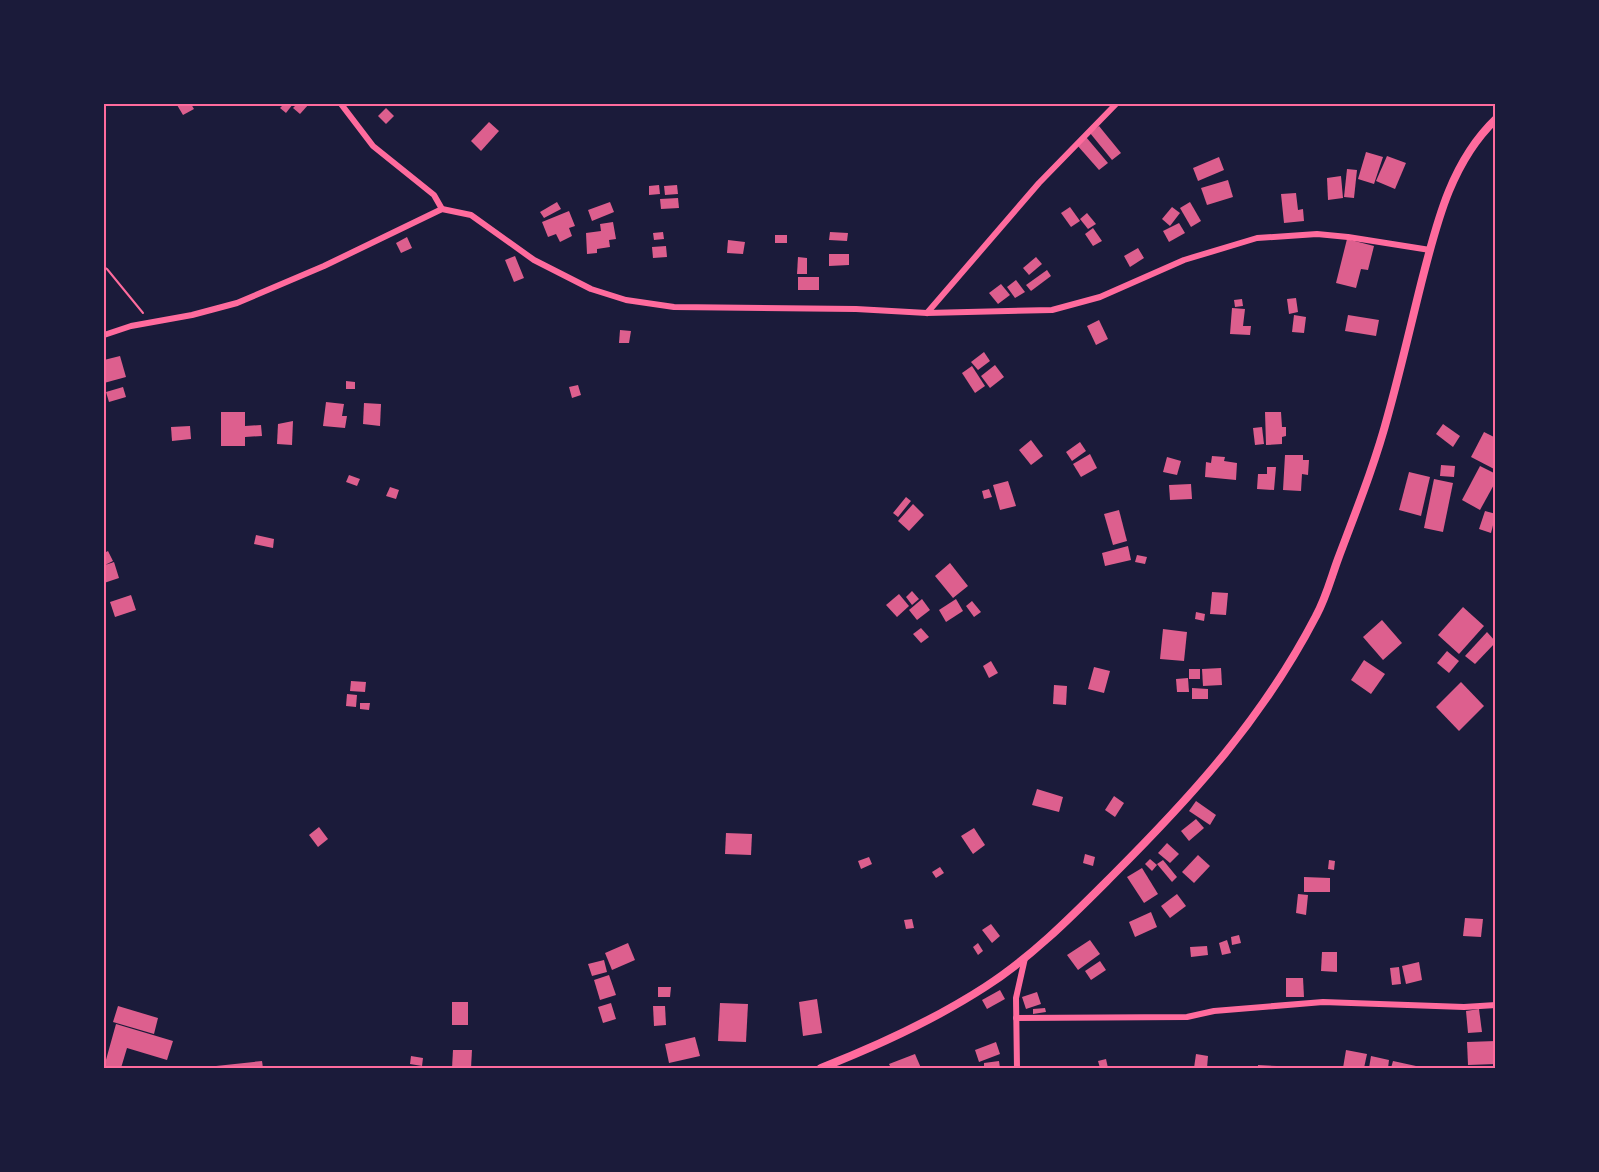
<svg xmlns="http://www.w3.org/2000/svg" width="1599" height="1172" font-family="Barlow,sans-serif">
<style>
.building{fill:#dd5f8e}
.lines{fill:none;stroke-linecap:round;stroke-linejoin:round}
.path{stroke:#ff6b9d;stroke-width:2}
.minor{stroke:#ff6b9d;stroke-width:6}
.tertiary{stroke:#ff6b9d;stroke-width:8}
.neatline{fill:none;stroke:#ff6b9d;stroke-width:2}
</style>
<rect width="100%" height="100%" fill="#1b1b3a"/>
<g class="building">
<polygon points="179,104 191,104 194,109 183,115 177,105"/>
<polygon points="284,104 293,104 286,113 280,108"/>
<polygon points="297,104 309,104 300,114 293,108"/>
<polygon points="386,108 394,116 386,124 378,116"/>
<polygon points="489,122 499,131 481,151 471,141"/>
<polygon points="1099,126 1121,153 1112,160 1090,133"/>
<polygon points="1086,137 1108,163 1099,170 1077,145"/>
<polygon points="1366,152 1383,157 1374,184 1358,179"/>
<polygon points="1387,156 1406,163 1395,189 1376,181"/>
<polygon points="1219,157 1224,170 1198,181 1193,168"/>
<polygon points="1347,169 1357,170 1354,198 1344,197"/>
<polygon points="1341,176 1343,198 1328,200 1327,178"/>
<polygon points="1228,180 1233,197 1207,205 1201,188"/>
<polygon points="659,185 660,194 649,195 649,186"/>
<polygon points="677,185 678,194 665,195 664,186"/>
<polygon points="1296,193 1298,210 1303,209 1304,221 1284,223 1281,194"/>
<polygon points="678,198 679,208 661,209 660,199"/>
<polygon points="557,202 561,209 544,218 540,212"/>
<polygon points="610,202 614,212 592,221 588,210"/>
<polygon points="1190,202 1201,221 1191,227 1180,208"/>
<polygon points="1070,207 1080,221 1071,227 1061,213"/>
<polygon points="1172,207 1180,213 1170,226 1162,219"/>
<polygon points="569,211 575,226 569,228 572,236 560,242 556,234 548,237 542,222"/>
<polygon points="1087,213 1096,224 1088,229 1080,219"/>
<polygon points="613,222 616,239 609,240 610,247 597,249 597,253 587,254 586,233 601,231 600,224"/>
<polygon points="1179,223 1185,233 1169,242 1163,231"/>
<polygon points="1093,228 1102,241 1093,246 1085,234"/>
<polygon points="663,232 664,239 654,240 653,233"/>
<polygon points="830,232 848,233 847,241 829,240"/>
<rect x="775" y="235" width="12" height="8"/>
<polygon points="407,237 412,248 401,253 396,243"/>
<polygon points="1347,239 1374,246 1368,270 1361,269 1356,288 1336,283"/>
<polygon points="728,240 745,242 743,254 727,253"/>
<polygon points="666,246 667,257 653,258 652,247"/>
<polygon points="1138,248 1144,258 1130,267 1124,256"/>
<polygon points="829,254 849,254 849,265 829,266"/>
<polygon points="515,256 524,278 514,282 505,260"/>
<polygon points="798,257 807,258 807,274 797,274"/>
<polygon points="1036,257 1042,264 1029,275 1023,268"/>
<polygon points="1047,270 1051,276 1031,291 1026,285"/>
<rect x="798" y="277" width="21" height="13"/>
<polygon points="1016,280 1025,292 1015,298 1007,287"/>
<polygon points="1001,284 1010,295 998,304 989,293"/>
<polygon points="1296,298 1298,312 1289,314 1287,299"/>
<polygon points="1242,299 1243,306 1235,307 1234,300"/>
<polygon points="1232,308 1245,309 1243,326 1251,326 1250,335 1230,334"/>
<polygon points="1294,315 1306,317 1304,333 1292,332"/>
<polygon points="1348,315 1379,320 1376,336 1345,331"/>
<polygon points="1099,320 1108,339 1096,345 1087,326"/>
<polygon points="620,330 631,331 629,343 619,343"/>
<polygon points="984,352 990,361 978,370 971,362"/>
<polygon points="120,356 126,377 104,383 104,360"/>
<polygon points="995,365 1004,377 990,388 981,376"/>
<polygon points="972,366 985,386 975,393 962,373"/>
<polygon points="346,381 355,382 355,389 346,389"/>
<polygon points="578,385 581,395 572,398 569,387"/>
<polygon points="123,387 126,397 109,402 106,392"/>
<polygon points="326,402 344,404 342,416 347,416 345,428 323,426"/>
<polygon points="364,403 381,404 380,426 363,424"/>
<polygon points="221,412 245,412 245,426 261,425 262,436 245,437 245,446 221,446"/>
<polygon points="1265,412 1281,412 1282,427 1286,427 1286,436 1282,437 1282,444 1266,445"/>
<polygon points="293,421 292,445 277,444 278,424"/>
<polygon points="1443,424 1460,436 1453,447 1436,434"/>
<polygon points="190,426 191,439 172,441 171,427"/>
<polygon points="1262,427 1264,444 1255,445 1253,428"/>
<polygon points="1484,432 1496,438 1496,470 1471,457"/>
<polygon points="1031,440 1043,456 1031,465 1019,450"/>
<polygon points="1080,442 1086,451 1072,461 1066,452"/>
<polygon points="1090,454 1097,468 1081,477 1073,464"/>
<polygon points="1285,455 1303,455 1303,460 1309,460 1308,475 1302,474 1301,491 1283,490"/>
<polygon points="1212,456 1225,457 1224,461 1237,463 1236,480 1205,477 1206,462 1211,463"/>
<polygon points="1167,457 1181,461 1177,475 1163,472"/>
<polygon points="1441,465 1455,466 1454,477 1440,476"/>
<polygon points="1480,466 1496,474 1496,481 1480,510 1462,500"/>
<polygon points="1267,467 1276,467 1274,490 1257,489 1258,474 1267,474"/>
<polygon points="1409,472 1430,477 1421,516 1399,510"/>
<polygon points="349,475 360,479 357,486 346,482"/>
<polygon points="1434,479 1453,483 1443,532 1424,528"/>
<polygon points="1008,481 1016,506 1000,510 993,485"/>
<polygon points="1191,484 1192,499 1170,500 1169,485"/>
<polygon points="390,487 399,490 396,499 386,496"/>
<polygon points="989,489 992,497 984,499 982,491"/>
<polygon points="906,497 911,501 898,517 893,513"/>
<polygon points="913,504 924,515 909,531 898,521"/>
<polygon points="1119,510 1127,541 1113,545 1104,514"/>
<polygon points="1485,511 1496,514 1491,533 1479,529"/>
<polygon points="256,535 274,539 273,548 254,544"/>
<polygon points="1128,546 1131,560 1105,566 1102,553"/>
<polygon points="108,551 113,561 105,565 114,562 119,578 104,583 104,553"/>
<polygon points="1137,555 1147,557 1145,564 1135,562"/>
<polygon points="950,563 968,586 953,598 935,576"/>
<polygon points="912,591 919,599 912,605 906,597"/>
<polygon points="1212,592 1228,593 1226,615 1210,614"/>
<polygon points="899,594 909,606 897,617 886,605"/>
<polygon points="131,595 136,610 115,617 110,602"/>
<polygon points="922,599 930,610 917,620 909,610"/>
<polygon points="956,599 963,611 946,622 939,610"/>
<polygon points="972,601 981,612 974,617 966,606"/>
<polygon points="1463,607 1484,626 1459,654 1438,635"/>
<polygon points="1196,612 1205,614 1204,621 1195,619"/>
<polygon points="1382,620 1402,643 1383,660 1363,637"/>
<polygon points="921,628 929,637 921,643 913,634"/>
<polygon points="1163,629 1187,632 1184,661 1160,659"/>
<polygon points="1487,632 1496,642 1475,664 1465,656"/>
<polygon points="1447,651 1459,661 1449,673 1437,663"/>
<polygon points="1364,660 1385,674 1371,694 1351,680"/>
<polygon points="991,661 998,673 989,678 983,666"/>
<polygon points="1094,667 1110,671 1104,693 1088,689"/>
<polygon points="1221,668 1222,685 1203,686 1202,669"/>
<rect x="1189" y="669" width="11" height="10"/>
<polygon points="1188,678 1189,692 1177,692 1176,679"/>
<polygon points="351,681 366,682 365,692 350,691"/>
<polygon points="1461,682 1484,706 1459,731 1436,707"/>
<polygon points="1054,685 1067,686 1066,705 1053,704"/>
<polygon points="1192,688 1208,689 1208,699 1192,699"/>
<polygon points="347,694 357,695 356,707 346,706"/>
<polygon points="360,703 370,703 369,710 360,709"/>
<polygon points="1037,789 1063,797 1059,812 1032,805"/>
<polygon points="1114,796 1124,803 1115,817 1105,810"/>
<polygon points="1196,801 1216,815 1210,825 1189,811"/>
<polygon points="1196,819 1204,828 1189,841 1181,831"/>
<polygon points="319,827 328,839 318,847 309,835"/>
<polygon points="974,828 985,845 973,854 961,836"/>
<polygon points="726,833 752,834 751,855 725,854"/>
<polygon points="1167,843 1179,854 1170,863 1158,853"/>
<polygon points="1085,854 1095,857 1093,866 1083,863"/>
<polygon points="1198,855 1210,866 1194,883 1182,872"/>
<polygon points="869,857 872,864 861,869 858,861"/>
<polygon points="1150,859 1157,865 1152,871 1145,864"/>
<polygon points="1163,860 1177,877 1172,882 1157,864"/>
<polygon points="1329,860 1335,861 1334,870 1328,869"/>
<polygon points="940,867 944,873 936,878 932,872"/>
<polygon points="1142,868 1158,894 1144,903 1127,877"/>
<polygon points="1304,877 1330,878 1330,892 1304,892"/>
<polygon points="1177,894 1186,906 1170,918 1161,906"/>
<polygon points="1298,894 1308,895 1306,915 1296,913"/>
<polygon points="1151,912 1157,927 1135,937 1129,922"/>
<polygon points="1465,918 1483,919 1481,937 1463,936"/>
<polygon points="912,919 914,928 906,929 904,920"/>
<polygon points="991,924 1000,936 992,943 982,930"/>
<polygon points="1239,935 1241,943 1232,945 1231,937"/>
<polygon points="1090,940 1100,954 1078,970 1067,955"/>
<polygon points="1227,940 1231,953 1222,955 1219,943"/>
<polygon points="628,943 635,960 612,970 605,953"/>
<polygon points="978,943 983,951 978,955 973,947"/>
<polygon points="1207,946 1208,955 1191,957 1190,947"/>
<polygon points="1322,952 1337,952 1337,972 1321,971"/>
<polygon points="604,960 607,972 592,976 588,964"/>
<polygon points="1100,961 1106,970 1091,980 1085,971"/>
<polygon points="1419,962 1422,980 1406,984 1402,966"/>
<polygon points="1399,967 1401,984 1392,985 1390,968"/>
<polygon points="609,975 616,995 600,1000 594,980"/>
<polygon points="1286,978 1303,978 1304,997 1286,997"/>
<polygon points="658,987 671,987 670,997 658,997"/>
<polygon points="1000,990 1005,999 987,1009 982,1000"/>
<polygon points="1037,992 1041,1004 1026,1009 1022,997"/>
<polygon points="817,999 822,1033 803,1036 799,1002"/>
<rect x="452" y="1002" width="16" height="23"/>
<polygon points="611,1003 616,1019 603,1023 598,1007"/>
<polygon points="720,1003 748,1004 746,1042 718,1041"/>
<polygon points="118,1006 158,1018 154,1034 113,1022"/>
<polygon points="653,1006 665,1006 666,1025 654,1026"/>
<polygon points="1045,1008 1046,1012 1033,1014 1033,1009"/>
<polygon points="1479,1009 1482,1032 1468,1033 1466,1011"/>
<polygon points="116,1024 173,1041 167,1060 127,1048 121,1068 104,1067"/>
<polygon points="695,1037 700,1056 669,1063 665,1044"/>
<polygon points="1496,1041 1496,1064 1468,1065 1467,1042"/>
<polygon points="996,1042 1000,1054 979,1062 975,1050"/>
<polygon points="453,1050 472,1050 471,1068 452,1068"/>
<polygon points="1346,1050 1367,1054 1364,1068 1343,1068"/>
<polygon points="915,1054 921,1068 891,1068 889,1064"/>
<polygon points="1196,1054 1208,1056 1207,1068 1194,1068"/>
<polygon points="411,1056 423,1058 422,1066 410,1064"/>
<polygon points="1371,1056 1389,1060 1388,1068 1369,1068"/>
<polygon points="1106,1059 1108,1068 1100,1068 1098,1061"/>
<polygon points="262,1061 263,1068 216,1068 216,1066"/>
<polygon points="999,1061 1000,1068 984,1068 984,1063"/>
<polygon points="1393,1061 1416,1066 1416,1068 1391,1068"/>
<polygon points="1258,1065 1277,1066 1277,1068 1258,1068"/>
</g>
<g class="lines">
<polyline class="path" points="104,267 107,269 143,313"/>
<g class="minor">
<polyline points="341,104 373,146 434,195 442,209"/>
<polyline points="927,313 1039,183 1116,104"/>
<polyline points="104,335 131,326 192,315 237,303 324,266 442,209 471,215 534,260 591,289 626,300 674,307 856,309 927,313 1052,310 1100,297 1184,260 1257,238 1317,234 1348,237 1430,250"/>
<polyline points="1016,1018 1187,1017 1214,1011 1323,1002 1464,1007 1496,1005"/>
<polyline points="1017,1068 1016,998 1025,958"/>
</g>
<path class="tertiary" d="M821 1068C877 1046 934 1020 985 987 1033 956 1073 915 1113 875 1194 794 1263 718 1316 616 1326 598 1331 578 1338 559 1356 511 1375 464 1388 415 1400 372 1410 328 1421 284 1436 226 1450 163 1496 119"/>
</g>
<rect width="1599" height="1172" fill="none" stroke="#1b1b3a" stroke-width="210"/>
<rect x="105" y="105" width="1389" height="962" class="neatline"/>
</svg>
